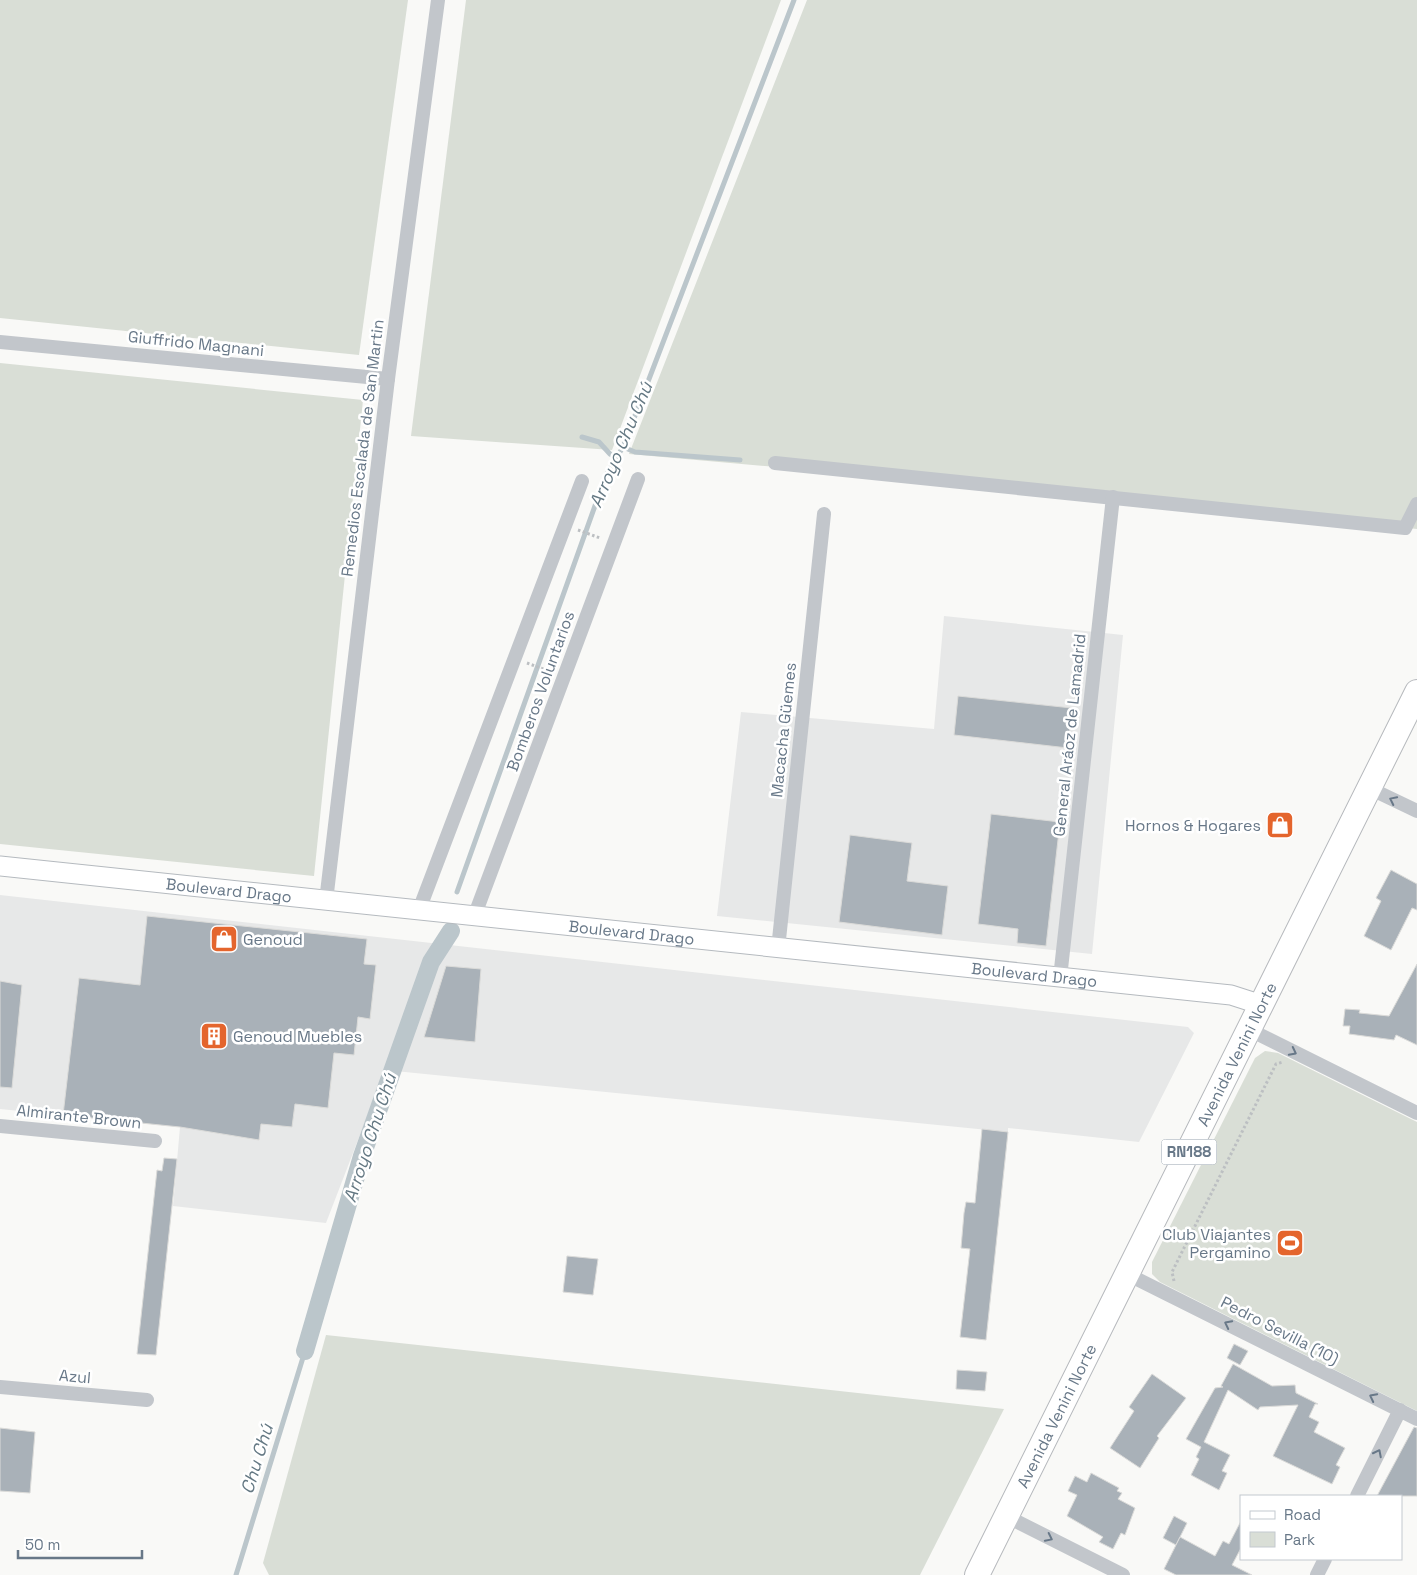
<svg xmlns="http://www.w3.org/2000/svg" width="1417" height="1575" font-family="'Space Grotesk',sans-serif">
<style>
.built{fill:#e7e8e8}
.green{fill:#d9ded6}
.lines{fill:none;stroke-linecap:round;stroke-linejoin:round}
.stream{stroke:#bbc6cb;stroke-width:5}
.canal{stroke:#bbc6cb;stroke-width:18}
.building{fill:#a9b1b8;stroke:#dbdbd9}
.secondary-casing{stroke:#b5babf;stroke-width:21}
.highway-casing{stroke:#b6b9bd;stroke-width:26}
.path{stroke:#bcbfc2;stroke-width:3;stroke-dasharray:2.5 2.5;stroke-linecap:butt}
.street{stroke:#c2c6cb;stroke-width:14}
.secondary{stroke:#fff;stroke-width:19}
.highway{stroke:#fff;stroke-width:24}
.oneway{stroke:#687888}
.labels{text-anchor:middle;stroke-width:5;stroke-linejoin:round;paint-order:stroke}
.shield{fill:#fff;stroke:#95a0ac;stroke-width:1}
.shield-label{font-size:15px;font-weight:bold;fill:#687888}
.street-label{font-size:16px;fill:#687888;stroke:#fff}
.poi-label{font-size:16px;fill:#687888;stroke:#fff;text-anchor:end}
.water-label{font-size:18px;font-style:italic;fill:#647883;stroke:#fff}
</style>
<rect width="100%" height="100%" fill="#f9f9f7"/>
<g class="built">
<polygon points="944,616 1123,635 1092,954 717,916 741,712 934,729"/>
<polygon points="0,895 1188,1027 1194,1033 1139,1142 1008,1128 1008,1132 385,1070 326,1223 173,1206 180,1127 0,1109"/>
</g>
<g class="green">
<polygon points="0,0 408,0 359,355 0,318"/>
<polygon points="466,0 781,0 612,450 411,436"/>
<polygon points="807,0 1417,0 1417,529 1113,497 629,454"/>
<polygon points="0,363 363,400 314,876 0,844"/>
<polygon points="1265,1051 1278,1053 1417,1122 1417,1411 1160,1282 1152,1274 1152,1262 1255,1058"/>
<polygon points="326,1335 1004,1409 920,1575 269,1575 263,1563"/>
</g>
<g class="lines">
<g class="stream">
<polyline points="582,437 599,442 610,454 617,458"/>
<polyline points="623,447 635,452 740,460"/>
<polyline points="457,892 606,475 623,447 794,0"/>
<polyline points="236,1575 305,1351"/>
</g>
<polyline class="canal" points="305,1351 362,1156 431,962 451,931"/>
</g>
<g class="building">
<polygon points="958,696 1072,708 1068,748 954,735"/>
<polygon points="991,814 1060,822 1046,946 1017,943 1018,929 978,924"/>
<polygon points="850,835 912,843 907,881 948,886 942,935 839,922"/>
<polygon points="1391,870 1417,884 1417,910 1412,908 1391,950 1364,936 1381,901 1376,898"/>
<polygon points="147,916 367,939 364,964 376,965 370,1019 358,1017 354,1055 334,1053 328,1108 295,1104 292,1127 261,1124 259,1140 180,1127 63,1115 79,978 140,985"/>
<polygon points="1417,964 1417,1045 1396,1035 1394,1040 1349,1034 1350,1026 1343,1026 1345,1009 1360,1010 1359,1013 1389,1016"/>
<polygon points="446,966 481,969 475,1042 424,1037"/>
<polygon points="0,981 22,985 12,1088 0,1087"/>
<polygon points="982,1129 1008,1132 986,1340 960,1337 970,1249 961,1248 964,1213 966,1202 975,1203"/>
<polygon points="164,1158 177,1159 156,1355 137,1354 157,1170 162,1171"/>
<polygon points="567,1256 598,1259 593,1295 563,1292"/>
<polygon points="1234,1344 1248,1351 1240,1365 1227,1358"/>
<polygon points="1233,1364 1272,1386 1295,1385 1296,1393 1318,1404 1315,1404 1309,1417 1319,1422 1314,1432 1345,1448 1336,1465 1340,1467 1332,1484 1273,1456 1298,1405 1260,1407 1258,1410 1228,1390 1204,1442 1230,1455 1222,1471 1227,1473 1219,1490 1191,1475 1199,1459 1196,1457 1201,1447 1186,1439 1215,1388 1223,1387 1221,1386"/>
<polygon points="957,1370 987,1372 985,1391 956,1389"/>
<polygon points="1152,1374 1186,1398 1157,1436 1159,1438 1140,1468 1110,1448 1134,1411 1129,1407"/>
<polygon points="1414,1427 1417,1428 1417,1496 1377,1496"/>
<polygon points="0,1428 35,1432 30,1493 0,1491"/>
<polygon points="1091,1473 1119,1488 1117,1491 1122,1493 1118,1499 1135,1508 1125,1535 1121,1533 1113,1549 1099,1542 1103,1537 1067,1516 1077,1495 1068,1491 1075,1476 1087,1482"/>
<polygon points="1174,1516 1187,1523 1176,1545 1163,1538"/>
<polygon points="1241,1521 1241,1548 1232,1565 1252,1575 1176,1575 1164,1569 1180,1537 1215,1556 1223,1541 1229,1544"/>
</g>
<g class="lines">
<g class="secondary-casing">
<g id="secondary">
<path id="s1" d="M0 866 1231 995 1262 1005"/>
</g>
</g>
<g class="highway-casing">
<g id="highway">
<path id="s2" d="M977 1575 1417 692"/>
</g>
</g>
<g class="path">
<polyline points="578,530 600,538"/>
<polyline points="527,663 551,672"/>
<polyline points="1174,1281 1172,1272 1276,1064 1283,1062"/>
</g>
<g class="street">
<polyline points="0,342 388,379"/>
<polyline points="775,463 1405,528 1417,504"/>
<polyline points="1369,788 1417,811"/>
<polyline points="326,901 388,379 438,0"/>
<polyline points="419,910 582,481"/>
<polyline points="474,917 638,479"/>
<polyline points="778,949 824,514"/>
<polyline points="1060,978 1113,497"/>
<polyline points="1250,1030 1417,1113"/>
<polyline points="0,1126 155,1141"/>
<polyline points="1127,1274 1417,1419"/>
<polyline points="0,1387 147,1400"/>
<polyline points="1357,1496 1400,1410"/>
<polyline points="1006,1516 1123,1575"/>
<polyline points="1317,1575 1325,1559"/>
</g>
<use href="#secondary" class="secondary"/>
<use href="#highway" class="highway"/>
</g>
<defs><path id="oneway-chevron" d="M-2-3.5L2.5 0L-2 3.5" fill="none" stroke-width="1.6" stroke-linecap="round" stroke-linejoin="round" transform="scale(1.25)"/></defs>
<g class="oneway">
<use href="#oneway-chevron" transform="translate(1393 800) rotate(-154)"/>
<use href="#oneway-chevron" transform="translate(1293 1052) rotate(27)"/>
<use href="#oneway-chevron" transform="translate(1228 1324) rotate(-153)"/>
<use href="#oneway-chevron" transform="translate(1373 1397) rotate(-153)"/>
<use href="#oneway-chevron" transform="translate(1378 1453) rotate(-63)"/>
<use href="#oneway-chevron" transform="translate(1049 1538) rotate(26)"/>
</g>
<defs>
<g id="shop-square" transform="scale(1.4375)"><rect x="-9" y="-9" width="18" height="18" rx="4" fill="#e4652d" stroke="#fff"/><path d="M-5-2.5h2.3a2.7 3.5 0 0 1 5.4 0H5L5.5 6h-11ZM-1.5-2.5h3a1.5 2.3 0 0 0-3 0Z" fill="#fff"/></g>
<g id="building-square" transform="scale(1.4375)"><rect x="-9" y="-9" width="18" height="18" rx="4" fill="#e4652d" stroke="#fff"/><path d="M-4-6H4V6H1V3H-1V6H-4ZM-2.5-4.3h1.7v1.8h-1.7ZM.8-4.3h1.7v1.8H.8ZM-2.5-1h1.7V.8h-1.7ZM.8-1h1.7V.8H.8Z" fill="#fff"/></g>
<g id="stadium-square" transform="scale(1.4375)"><rect x="-9" y="-9" width="18" height="18" rx="4" fill="#e4652d" stroke="#fff"/><path d="M0-5a6.5 5 0 1 0 0 10a6.5 5 0 1 0 0-10ZM-3.5-1.8h7v3.6h-7Z" fill="#fff"/></g>
</defs>
<g fill-rule="evenodd">
<use href="#shop-square" x="1280" y="825"/>
<use href="#shop-square" x="224" y="939"/>
<use href="#building-square" x="214" y="1036"/>
<use href="#stadium-square" x="1290" y="1243"/>
</g>
<g class="labels">
<rect class="shield" x="1161.5" y="1139.5" width="55" height="25" rx="4"/>
<g class="shield-label">
<text x="1189" y="1157">RN188</text>
</g>
<g class="street-label">
<text transform="translate(196 343) rotate(6)" y="6">Giuffrido Magnani</text>
<text transform="translate(362 448) rotate(-83)" y="6">Remedios Escalada de San Martin</text>
<text transform="translate(540 691) rotate(-70)" y="6">Bomberos Voluntarios</text>
<text transform="translate(783 730) rotate(-84)" y="6">Macacha Güemes</text>
<text transform="translate(1069 735) rotate(-84)" y="6">General Aráoz de Lamadrid</text>
<text dy="6" stroke="none"><textPath href="#s1" startOffset="230">Boulevard Drago</textPath></text>
<text dy="6" stroke="none"><textPath href="#s1" startOffset="635">Boulevard Drago</textPath></text>
<text dy="6" stroke="none"><textPath href="#s1" startOffset="1040">Boulevard Drago</textPath></text>
<text dy="6" stroke="none"><textPath href="#s2" startOffset="582">Avenida Venini Norte</textPath></text>
<text transform="translate(79 1116) rotate(6)" y="6">Almirante Brown</text>
<text transform="translate(1280 1330) rotate(27)" y="6">Pedro Sevilla (10)</text>
<text transform="translate(75 1376) rotate(5)" y="6">Azul</text>
<text dy="6" stroke="none"><textPath href="#s2" startOffset="178">Avenida Venini Norte</textPath></text>
</g>
<g class="poi-label">
<text x="1261" y="831">Hornos &amp; Hogares</text>
<text x="243" y="945" text-anchor="start">Genoud</text>
<text x="233" y="1042" text-anchor="start">Genoud Muebles</text>
<text x="1271" y="1240">Club Viajantes<tspan x="1271" dy="18">Pergamino</tspan></text>
</g>
<g class="water-label">
<text transform="translate(621 445) rotate(-67)" y="6">Arroyo Chu Chú</text>
<text transform="translate(370 1138) rotate(-72)" y="6">Arroyo Chu Chú</text>
<text transform="translate(257 1459) rotate(-73)" y="6">Chu Chú</text>
</g>
</g>
<rect x="1240" y="1495" width="162" height="65" fill="#ffffff" stroke="#c3c9cf"/>
<rect x="1250" y="1511" width="25" height="8" fill="#ffffff" stroke="#c3c9cf"/>
<text x="1284" y="1520" font-size="15" fill="#687888">Road</text>
<rect x="1250" y="1532" width="25" height="15" fill="#d9ded6" stroke="#c3c9cf"/>
<text x="1284" y="1545" font-size="15" fill="#687888">Park</text>
<path d="M18 1550v8h124v-8" fill="none" stroke="#687888" stroke-width="2.5"/>
<text x="25" y="1550" font-size="15" fill="#687888" stroke="#ffffff" stroke-width="4" paint-order="stroke">50 m</text>
</svg>
